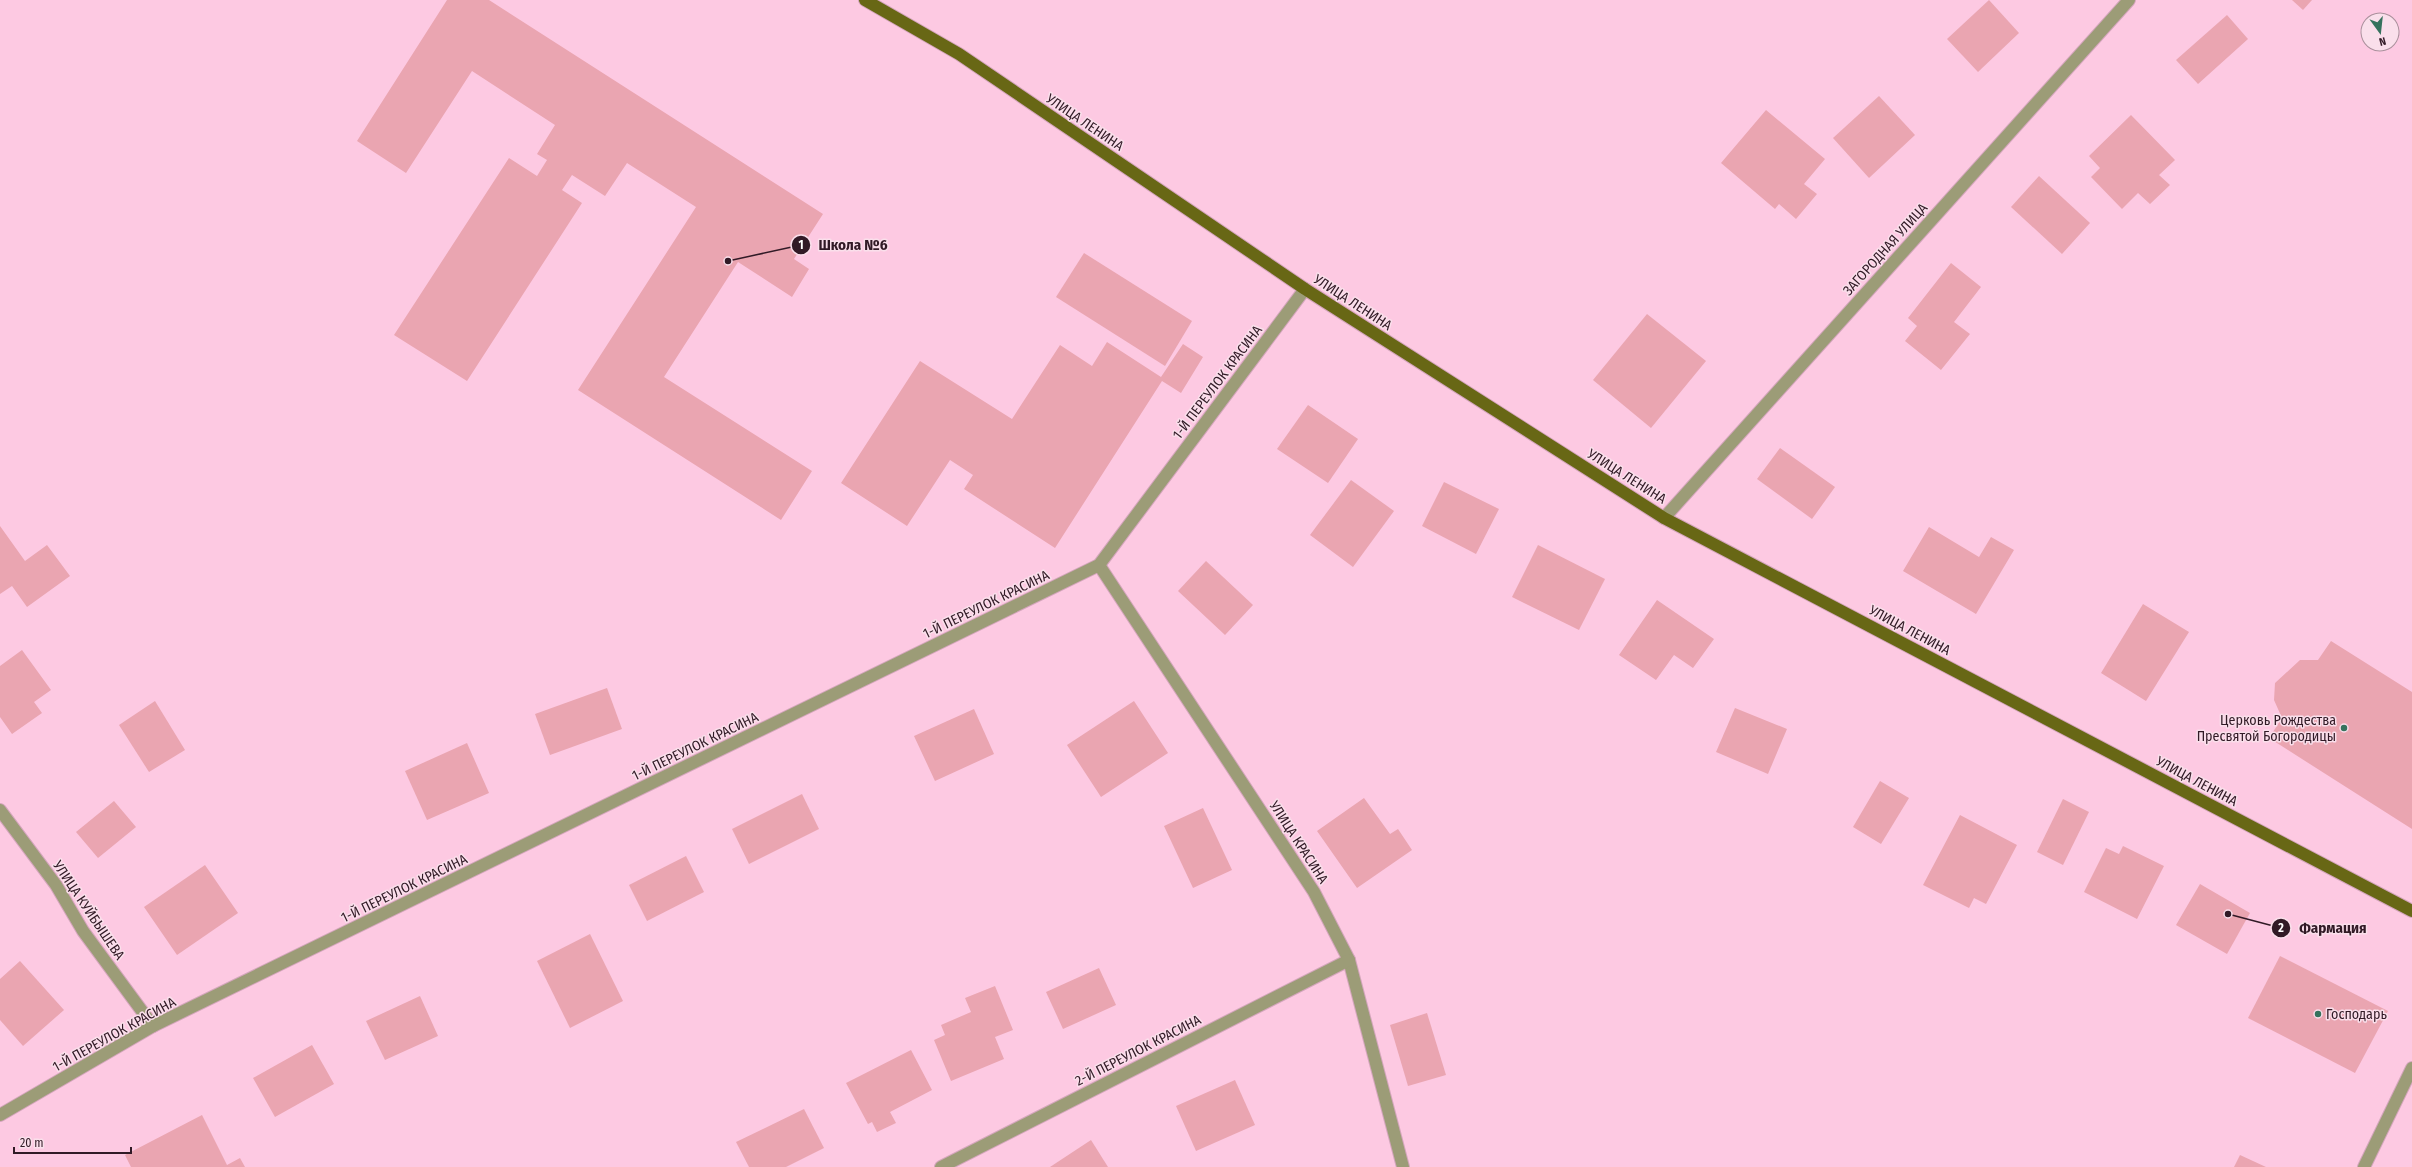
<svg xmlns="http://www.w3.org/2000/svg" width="2412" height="1167" font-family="'Fira Sans Condensed',sans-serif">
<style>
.building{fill:#eaa5b1}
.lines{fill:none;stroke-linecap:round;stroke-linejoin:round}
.minor-casing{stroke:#d4a6bc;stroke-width:14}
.major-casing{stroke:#d4a6bc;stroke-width:14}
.minor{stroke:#9c9c77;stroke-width:12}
.major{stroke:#686715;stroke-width:12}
.poi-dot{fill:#35725d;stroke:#fadfeb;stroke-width:1.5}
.labels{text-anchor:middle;stroke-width:3;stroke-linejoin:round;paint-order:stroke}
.street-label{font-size:14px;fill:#311a26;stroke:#fadfeb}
.poi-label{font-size:14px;fill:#311a26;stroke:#fadfeb;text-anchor:end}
.leader{fill:none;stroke:#311a26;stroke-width:1.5}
.callout-dot{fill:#311a26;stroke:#fadfeb;stroke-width:1.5}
.mark-label{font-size:12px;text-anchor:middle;font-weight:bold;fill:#fff}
.callout-label{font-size:15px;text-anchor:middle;font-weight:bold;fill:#311a26;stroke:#fadfeb;stroke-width:3;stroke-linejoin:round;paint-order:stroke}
</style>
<rect width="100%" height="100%" fill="#fdc9e2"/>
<g class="building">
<polygon points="447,0 489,0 823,214 794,259 809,269 792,297 738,262 664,377 812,471 781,520 578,390 696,207 627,163 605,196 572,175 562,190 582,203 467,381 394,335 509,158 537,176 547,160 537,154 555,125 472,71 406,173 357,141"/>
<polygon points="1989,0 2019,33 1978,72 1947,39"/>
<polygon points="2292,0 2312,0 2303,10"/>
<polygon points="2227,15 2248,39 2198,84 2176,60"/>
<polygon points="1879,96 1915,135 1869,178 1833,138"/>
<polygon points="1766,110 1825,159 1804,184 1817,194 1796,219 1779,204 1775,209 1721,163"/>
<polygon points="2131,115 2175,160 2159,175 2170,185 2150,204 2138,193 2122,209 2091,177 2100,168 2089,156"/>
<polygon points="2039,176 2090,223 2062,254 2011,207"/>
<polygon points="1084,253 1192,321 1165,366 1056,297"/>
<polygon points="1951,263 1981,287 1954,322 1970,334 1941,370 1905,341 1917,326 1908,318"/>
<polygon points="1647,314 1706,361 1651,428 1593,380"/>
<polygon points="1107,342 1161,377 1183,344 1203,357 1181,393 1162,381 1055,548 964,489 973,475 950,460 907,526 841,483 920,361 1012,419 1060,345 1092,366"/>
<polygon points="1308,405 1358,439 1328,483 1277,449"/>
<polygon points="1780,448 1835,487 1812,519 1757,479"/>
<polygon points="1351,480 1394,511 1353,567 1310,535"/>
<polygon points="1444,482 1499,509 1476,554 1422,526"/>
<polygon points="0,526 25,561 47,545 70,576 27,607 12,586 0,594"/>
<polygon points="1929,527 1979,557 1991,537 2014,550 1976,614 1903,571"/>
<polygon points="1538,545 1605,579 1579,630 1512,597"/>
<polygon points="1206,561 1253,605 1225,635 1178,591"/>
<polygon points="1657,600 1714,639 1693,668 1674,655 1656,680 1619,655"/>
<polygon points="2143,604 2189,632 2146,701 2101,673"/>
<polygon points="2331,641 2412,692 2412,829 2269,738 2282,718 2274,700 2275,683 2300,660 2318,660"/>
<polygon points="22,650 51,690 34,702 42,713 12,734 0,717 0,666"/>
<polygon points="607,688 622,729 550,755 535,714"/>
<polygon points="155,701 185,750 149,772 119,725"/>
<polygon points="1134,701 1168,753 1101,797 1067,745"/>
<polygon points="1735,708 1787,729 1768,774 1716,752"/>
<polygon points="974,709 994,754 935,781 914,736"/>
<polygon points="467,743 489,793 427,820 405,771"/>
<polygon points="1880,781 1909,798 1881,844 1853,827"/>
<polygon points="802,794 819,829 749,864 732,829"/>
<polygon points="1364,798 1390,834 1398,829 1412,850 1357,888 1317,831"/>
<polygon points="2063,799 2089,812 2063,865 2037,852"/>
<polygon points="114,801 136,827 98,858 76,832"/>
<polygon points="1203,808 1232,870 1193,888 1164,826"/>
<polygon points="1960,815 2017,845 1986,904 1974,898 1969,908 1923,885"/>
<polygon points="2123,846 2164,866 2137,919 2084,892 2106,848 2119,854"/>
<polygon points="686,856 704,892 647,921 629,885"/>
<polygon points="205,865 238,913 177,955 144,907"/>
<polygon points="2200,884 2250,913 2227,954 2176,925"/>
<polygon points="590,934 623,1001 570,1028 537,961"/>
<polygon points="2280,956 2388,1011 2355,1073 2248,1018"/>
<polygon points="20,961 64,1010 23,1046 0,1020 0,979"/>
<polygon points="1099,968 1116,1005 1063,1029 1046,992"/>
<polygon points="995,986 1013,1030 995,1037 1004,1059 951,1081 934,1040 945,1035 941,1025 971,1012 965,998"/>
<polygon points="420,996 438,1036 385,1060 366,1021"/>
<polygon points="1427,1013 1446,1075 1408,1086 1390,1025"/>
<polygon points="312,1045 334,1084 275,1117 253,1078"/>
<polygon points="911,1050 932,1090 890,1112 896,1123 877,1132 872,1122 868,1124 846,1083"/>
<polygon points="1235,1080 1255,1125 1196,1151 1176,1106"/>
<polygon points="804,1109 824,1148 786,1167 749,1167 736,1142"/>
<polygon points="202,1115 227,1165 240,1158 245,1167 131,1167 125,1155"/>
<polygon points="1091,1140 1108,1167 1050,1167"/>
<polygon points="2240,1155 2266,1167 2234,1167"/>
</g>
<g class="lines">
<g class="minor-casing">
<g id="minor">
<polyline points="1664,518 2129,0"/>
<polyline points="1099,565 1314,892 1349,960 1403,1167"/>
<polyline points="0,810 56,885 83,931 153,1026"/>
<polyline points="0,1115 153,1026 1099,565 1305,289"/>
<polyline points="941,1167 1349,960"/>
<polyline points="2364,1167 2412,1068"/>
</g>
</g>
<g class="major-casing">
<polyline id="major" points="865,0 959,54 1305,289 1664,518 2412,911"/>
</g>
<use href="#minor" class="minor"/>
<use href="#major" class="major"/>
</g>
<g class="poi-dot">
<circle cx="2344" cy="728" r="4"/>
<circle cx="2318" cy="1014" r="4"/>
</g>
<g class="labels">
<g class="street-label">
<text transform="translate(1085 122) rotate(34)" y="5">УЛИЦА ЛЕНИНА</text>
<text transform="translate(1885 249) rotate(-48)" y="5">ЗАГОРОДНАЯ УЛИЦА</text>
<text transform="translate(1353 302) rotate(33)" y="5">УЛИЦА ЛЕНИНА</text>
<text transform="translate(1217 382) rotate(-53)" y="5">1-Й ПЕРЕУЛОК КРАСИНА</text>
<text transform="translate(1627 476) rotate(32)" y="5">УЛИЦА ЛЕНИНА</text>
<text transform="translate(986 604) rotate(-26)" y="5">1-Й ПЕРЕУЛОК КРАСИНА</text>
<text transform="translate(1910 630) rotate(28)" y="5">УЛИЦА ЛЕНИНА</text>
<text transform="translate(695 746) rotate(-26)" y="5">1-Й ПЕРЕУЛОК КРАСИНА</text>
<text transform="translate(2197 781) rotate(28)" y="5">УЛИЦА ЛЕНИНА</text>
<text transform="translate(1299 842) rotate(57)" y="5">УЛИЦА КРАСИНА</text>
<text transform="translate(404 888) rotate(-26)" y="5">1-Й ПЕРЕУЛОК КРАСИНА</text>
<text transform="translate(89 910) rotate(56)" y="5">УЛИЦА КУЙБЫШЕВА</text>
<text transform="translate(114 1034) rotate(-29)" y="5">1-Й ПЕРЕУЛОК КРАСИНА</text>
<text transform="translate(1138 1050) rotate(-27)" y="5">2-Й ПЕРЕУЛОК КРАСИНА</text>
</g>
<g class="poi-label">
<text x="2336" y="725">Церковь Рождества<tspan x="2336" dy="16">Пресвятой Богородицы</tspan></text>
<text x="2326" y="1019" text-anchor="start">Господарь</text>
</g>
</g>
<path class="leader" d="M728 261L801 245M2228 914L2281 928"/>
<g class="callout-dot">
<circle cx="728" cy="261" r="4"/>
<circle cx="2228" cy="914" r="4"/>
<circle cx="801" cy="245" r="10"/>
<circle cx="2281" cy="928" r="10"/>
</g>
<g class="mark-label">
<text x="801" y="249">1</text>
<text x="2281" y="932">2</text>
</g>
<g class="callout-label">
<text x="853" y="250">Школа №6</text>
<text x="2333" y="933">Фармация</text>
</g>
<g transform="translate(2380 32) rotate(165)"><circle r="19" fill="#fadfeb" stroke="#aa909c"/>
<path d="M0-3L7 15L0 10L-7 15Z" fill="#35725d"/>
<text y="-6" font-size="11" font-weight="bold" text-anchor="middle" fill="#311a26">N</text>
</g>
<path d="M14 1147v6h117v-6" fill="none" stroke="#311a26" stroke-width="2"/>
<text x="20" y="1147" font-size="12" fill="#311a26" stroke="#fadfeb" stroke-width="3" paint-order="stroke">20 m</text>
</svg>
